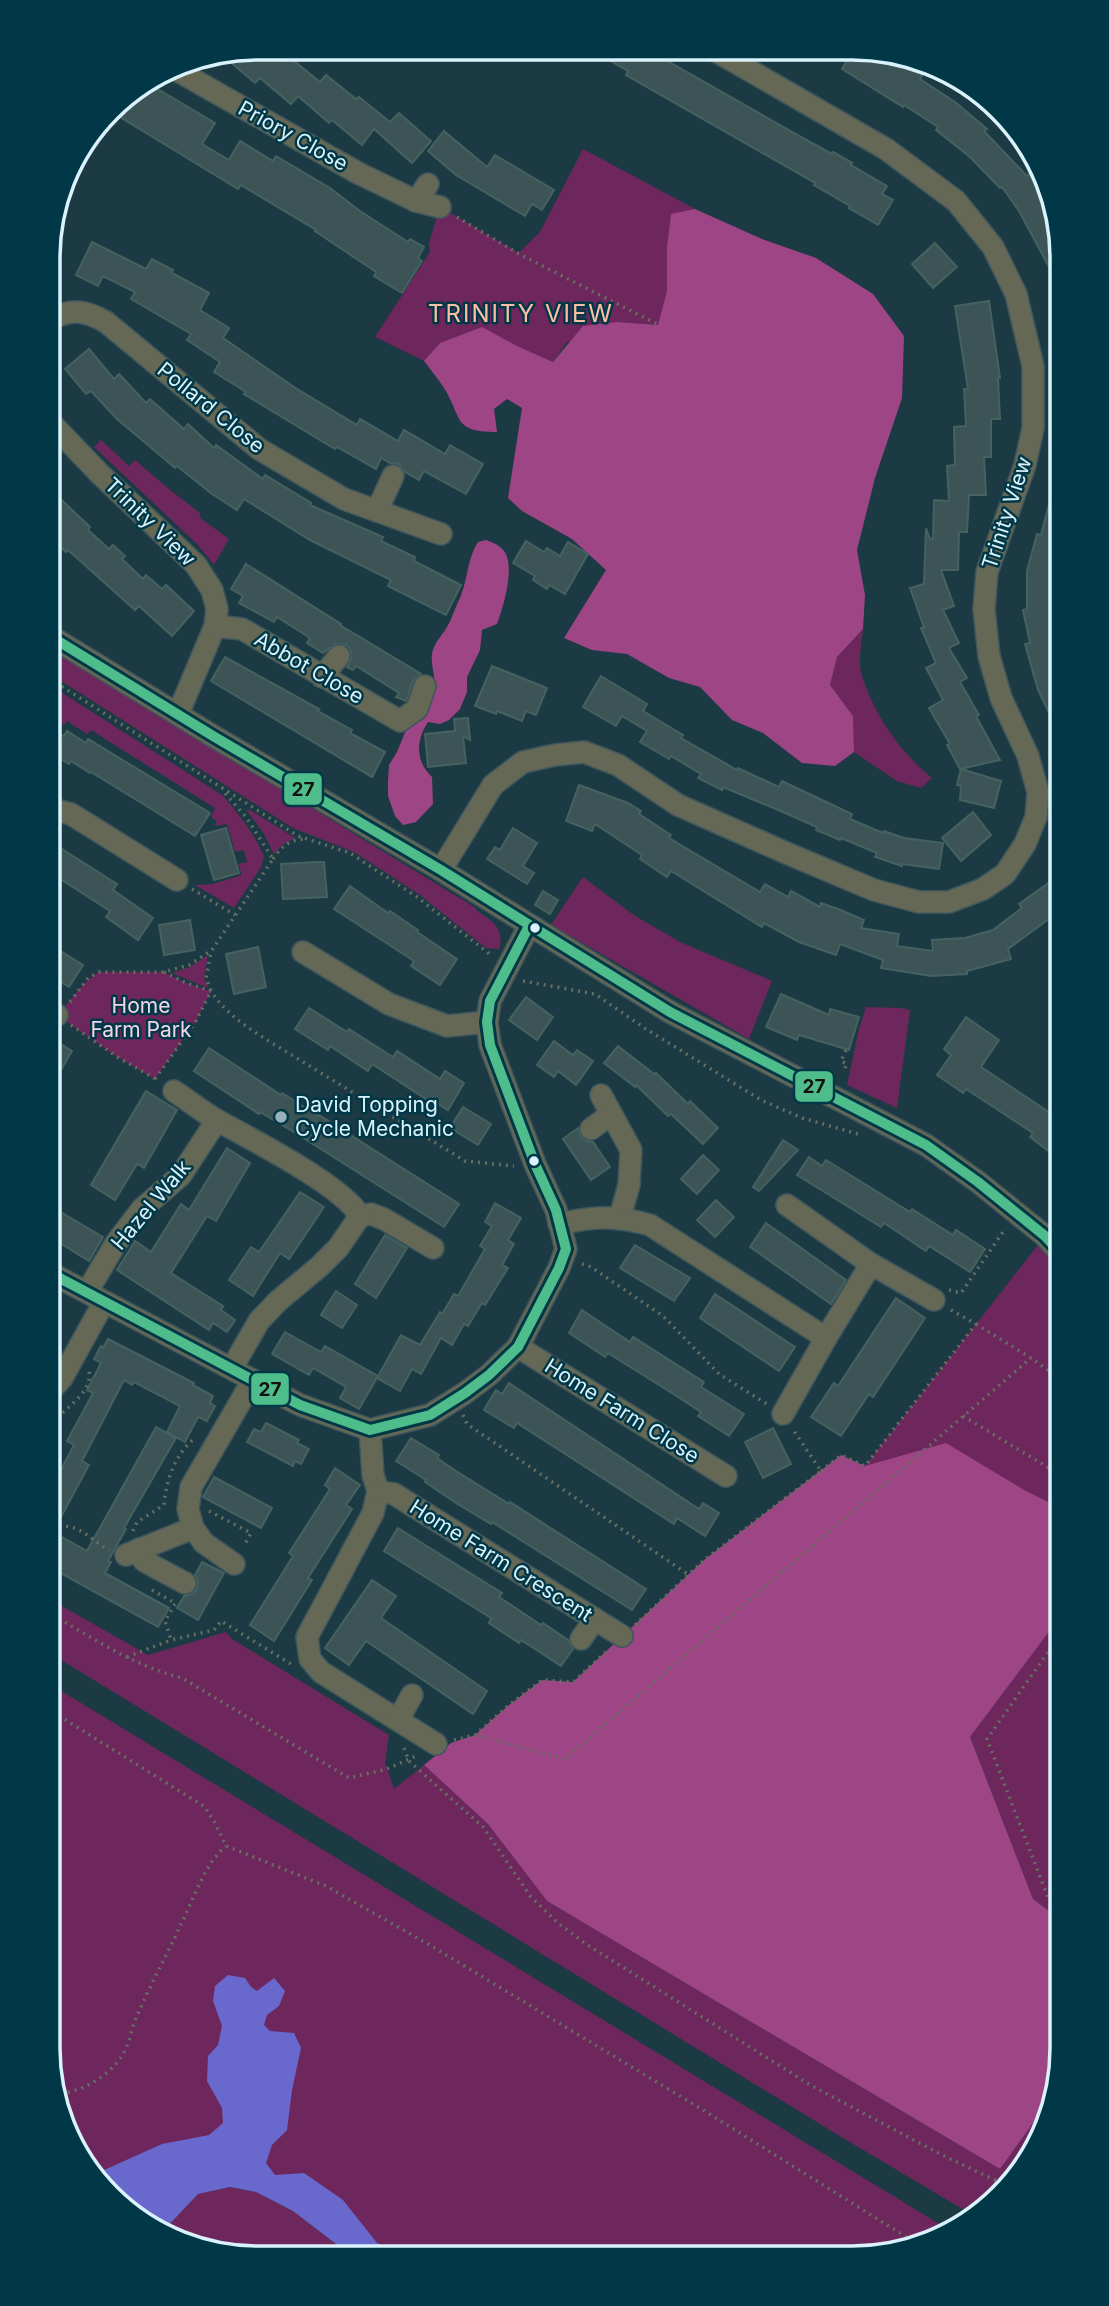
<svg xmlns="http://www.w3.org/2000/svg" width="1109" height="2306" font-family="Inter,sans-serif">
<style>
.green{fill:#6e275d}
.forest{fill:#9e4586}
.water{fill:#6968cc}
.building{fill:#3c5455;stroke:#456261;stroke-width:2}
.lines{fill:none;stroke-linecap:round;stroke-linejoin:round}
.minor-casing{stroke:#3e565d;stroke-width:24}
.path{stroke:#676e62;stroke-width:3.5;stroke-dasharray:2 5;stroke-linecap:butt}
.minor{stroke:#646855;stroke-width:21}
.bus-1-casing{stroke:#003847;stroke-width:16}
.bus-1{stroke:#4fbc8c;stroke-width:10}
.bus-dot{fill:#d9f2fc;stroke:#003847;stroke-width:2.5}
.poi-dot{fill:#97b2bb;stroke:#003847;stroke-width:2.5}
.labels{text-anchor:middle;stroke-width:5;stroke-linejoin:round;paint-order:stroke}
.street-label{font-size:21px;fill:#d9f2fc;stroke:#003847}
.park-label{font-size:21px;fill:#f2d5e6;stroke:#003847}
.poi-label{font-size:21px;fill:#d9f2fc;stroke:#003847;text-anchor:start}
.quarter-label{font-size:24px;letter-spacing:2px;fill:#fdbea6;stroke:#003847}
.rim{fill:none;stroke:#d9f2fc;stroke-width:3.5}
.line-badge{stroke:#003847;stroke-width:2.5}
.pale-badge-label{font-size:19px;text-anchor:middle;font-weight:bold;fill:#111}
</style>
<rect width="100%" height="100%" fill="#1c3a43"/>
<g class="green">
<polygon points="583,149 695,209 671,215 667,247 667,291 659,325 617,322 566,343 553,362 517,346 440,343 424,361 375,337 430,252 429,243 440,207 519,253 540,232"/>
<polygon points="101,440 129,466 135,460 170,490 200,513 200,518 229,539 214,565 197,544 94,447"/>
<path d="M863 629C862 641 858 659 861 672 871 710 901 754 932 778L921 788 897 781 854 752 853 716 830 685 837 657Z"/>
<path d="M50 649 476 908V910C492 921 505 928 499 949L486 948 420 895 354 852 293 828 50 674Z"/>
<path d="M50 685 222 795C239 814 253 832 264 856L261 867 234 908 195 885 213 884 242 875 238 864 247 862 244 850 235 852 227 824 215 826 217 821 211 817 215 808 91 730 87 734 67 721 64 725 50 716Z"/>
<polygon points="246,809 250,810 295,838 282,845 274,854 264,834"/>
<polygon points="583,877 635,916 682,943 772,981 749,1039 551,925"/>
<polygon points="208,955 204,977 208,988 172,973 190,967"/>
<path d="M99 972H164L186 983 211 991 196 1021 155 1079 119 1058 57 1015C71 1001 82 982 99 972Z"/>
<polygon points="866,1007 900,1008 910,1010 897,1108 847,1085 859,1029"/>
<polygon points="1045,1236 1058,1250 1059,1507 1026,1491 865,1466"/>
<polygon points="53,1601 148,1655 226,1632 232,1639 389,1735 385,1763 394,1789 424,1765 488,1824 547,1901 1000,2169 1054,2094 1046,2129 1018,2177 976,2217 848,2141 53,1655"/>
<polygon points="1060,1617 1061,1920 1033,1899 970,1737"/>
<polygon points="53,1686 951,2231 906,2251 367,2254 239,2172 124,2209 119,2206 76,2154 55,2103"/>
<polygon points="230,2187 256,2192 293,2211 349,2254 217,2255 165,2229 198,2194"/>
</g>
<g class="forest">
<path d="M695 209 762 239 816 258 873 294 904 336 902 398 875 478 857 550 865 595 863 629 837 657 830 685 853 716 854 752 835 766 802 763 763 733 732 720 700 687 669 678 627 654 592 650 564 638 606 570 572 539 522 511 508 498 522 408 507 399 494 409 497 432C453 432 463 419 444 388 438 379 431 370 424 361L440 343 482 327 517 346 553 362 583 326 617 322 658 325 667 291V247L671 214Z"/>
<path d="M486 540C495 543 505 548 507 557 513 575 503 607 497 624L482 630 480 650 467 677V692L460 709 449 720 440 724 428 722C416 740 415 761 432 777L433 804 416 822 403 825 395 816 388 796V781L389 765 397 752 406 730C426 720 434 698 434 676 433 668 430 658 433 650 436 641 442 635 447 627 451 621 456 605 460 598 468 579 467 559 478 542Z"/>
<polygon points="946,1443 1026,1491 1059,1507 1060,1617 970,1737 1033,1899 1061,1920 1061,2063 1054,2094 1000,2169 547,1901 488,1824 424,1765 451,1743 475,1735 509,1705 542,1680 573,1682 704,1560 841,1455 865,1466"/>
</g>
<polygon class="water" points="228,1975 245,1978 251,1987 257,1991 274,1978 285,1991 279,2006 267,2015 264,2025 270,2031 294,2033 301,2048 292,2090 287,2130 272,2145 266,2163 275,2175 304,2173 343,2200 377,2243 391,2248 390,2254 349,2254 293,2211 256,2192 230,2187 198,2194 165,2229 119,2206 93,2175 162,2144 209,2135 223,2123 222,2108 207,2081 208,2056 218,2045 222,2026 213,2001 215,1986"/>
<g class="building">
<polygon points="257,47 267,47 284,61 288,56 320,82 326,75 356,99 359,97 390,122 399,113 431,141 412,163 374,129 362,145 332,120 329,123 298,96 291,104 260,78 255,83 221,54"/>
<polygon points="590,49 648,50 794,133 832,154 833,152 852,163 851,165 887,186 882,194 893,200 878,225 849,208 850,206 814,185 815,183 626,75 628,71"/>
<polygon points="852,51 876,51 905,67 907,63 923,74 920,79 955,102 987,129 984,131 1027,176 1029,174 1054,210 1055,278 1019,211 1002,187 1000,188 970,157 936,130 938,127 904,105 903,107 842,69"/>
<polygon points="146,82 215,123 202,144 229,160 240,141 273,161 276,156 330,188 360,211 408,242 410,239 424,247 418,258 422,261 402,293 374,276 376,272 315,231 316,230 241,185 238,189 110,111 119,100"/>
<polygon points="444,131 487,167 495,155 554,190 542,210 532,204 525,216 456,175 428,151"/>
<polygon points="92,242 146,269 152,259 173,270 172,273 209,293 200,310 229,328 223,338 294,387 357,425 360,419 398,441 404,430 445,454 450,445 483,464 466,494 424,471 419,480 405,472 399,464 390,463 381,458 376,469 337,447 335,449 244,394 246,392 214,372 220,362 187,340 191,334 131,299 135,292 103,276 98,286 76,275"/>
<polygon points="935,243 957,267 933,288 912,264"/>
<polygon points="989,301 1000,378 998,378 1000,419 991,419 991,457 984,457 986,495 969,495 967,532 959,532 958,570 941,570 954,606 943,610 959,643 949,648 967,678 960,682 979,715 976,716 1000,760 960,769 947,745 950,744 929,708 943,700 926,668 936,663 921,628 924,627 910,588 924,584 926,528 930,539 933,539 934,500 949,501 947,466 955,465 954,427 966,426 964,389 968,389 955,306"/>
<polygon points="89,349 114,379 119,374 146,403 150,399 184,429 188,424 214,448 216,445 263,479 265,475 311,503 310,505 383,537 381,541 415,557 414,561 461,585 446,615 388,586 391,580 310,540 244,499 237,510 212,494 177,466 175,468 117,419 91,391 86,394 65,369"/>
<polygon points="50,489 90,527 88,530 109,549 113,545 125,556 122,559 143,579 146,575 162,589 166,585 194,611 172,636 139,606 135,610 68,550 66,552 50,537"/>
<polygon points="1051,497 1056,498 1056,566 1054,566 1054,600 1050,600 1056,629 1050,630 1056,651 1056,727 1038,690 1025,644 1030,643 1023,610 1027,609 1027,571 1037,534 1041,535"/>
<polygon points="526,541 544,552 547,548 560,556 568,542 588,554 565,594 549,585 547,589 533,580 535,576 513,563"/>
<polygon points="246,564 341,624 340,625 421,674 413,681 406,701 396,697 399,693 356,666 353,670 347,667 352,657 351,651 347,645 335,644 323,653 307,643 310,638 277,617 274,622 239,603 243,596 231,589"/>
<polygon points="225,657 319,709 318,711 352,730 350,733 385,752 372,777 211,681"/>
<polygon points="492,666 547,688 536,715 526,711 522,721 497,711 496,714 475,706"/>
<polygon points="601,676 647,704 643,711 683,735 681,738 737,770 738,768 779,787 782,781 852,814 850,819 883,833 884,831 904,838 943,843 939,869 902,864 902,866 875,857 877,853 841,838 840,840 816,830 817,827 783,812 723,787 722,790 698,778 701,774 671,756 669,759 640,742 647,731 622,716 616,726 583,707"/>
<polygon points="468,718 470,740 463,736 466,763 428,767 425,734 455,731 454,719"/>
<polygon points="50,727 64,736 67,731 86,743 88,739 210,813 195,836 91,772 90,773 71,761 69,764 51,753"/>
<polygon points="961,769 1001,781 994,808 960,800 961,786 957,785"/>
<polygon points="579,785 628,803 641,811 639,814 671,835 669,838 760,892 765,884 788,897 791,891 820,907 821,903 838,909 864,920 861,928 899,934 897,946 933,951 932,940 965,938 993,930 1022,908 1019,904 1057,877 1057,913 1008,949 1011,959 967,971 967,974 931,976 881,968 883,960 840,944 836,955 799,942 764,923 762,927 671,871 667,877 640,859 642,855 595,824 592,831 566,821"/>
<polygon points="973,812 991,835 961,861 942,838"/>
<polygon points="226,828 239,873 214,880 201,835"/>
<polygon points="513,828 537,843 523,866 534,873 527,884 487,859 495,847 500,850"/>
<polygon points="51,842 117,884 113,890 153,918 138,940 106,917 110,911 51,873"/>
<polygon points="316,862 324,862 327,897 283,899 281,864"/>
<polygon points="350,886 388,913 390,911 418,930 417,932 457,959 440,985 411,966 414,961 334,909"/>
<polygon points="543,891 558,900 550,914 535,905"/>
<polygon points="190,920 195,950 164,955 159,925"/>
<polygon points="51,945 83,965 69,987 51,976"/>
<polygon points="258,947 266,987 234,994 226,954"/>
<polygon points="781,994 829,1015 830,1009 859,1017 849,1050 799,1035 797,1040 766,1027"/>
<polygon points="526,997 553,1017 537,1040 509,1020"/>
<polygon points="309,1008 347,1032 349,1029 393,1057 397,1051 440,1079 445,1071 464,1083 448,1110 430,1099 429,1101 372,1064 368,1071 330,1046 328,1050 295,1029"/>
<polygon points="966,1017 999,1040 981,1067 1058,1118 1058,1141 1050,1152 1030,1137 1033,1133 966,1089 963,1093 937,1075 951,1055 944,1049"/>
<polygon points="51,1038 72,1051 52,1085 51,1050"/>
<polygon points="554,1041 573,1055 577,1050 593,1061 576,1085 558,1071 554,1077 537,1065"/>
<polygon points="618,1046 654,1074 656,1073 688,1104 690,1101 718,1128 703,1144 671,1114 668,1116 636,1085 635,1087 604,1063"/>
<polygon points="209,1048 281,1095 282,1093 318,1116 319,1115 459,1204 444,1227 297,1134 260,1112 259,1114 194,1071"/>
<polygon points="146,1091 177,1110 144,1168 137,1164 115,1200 91,1185"/>
<polygon points="463,1107 491,1124 478,1145 450,1128"/>
<polygon points="578,1128 581,1137 587,1141 593,1142 610,1167 591,1180 563,1139"/>
<polygon points="783,1140 798,1150 759,1191 753,1187"/>
<polygon points="227,1148 250,1163 216,1221 207,1216 171,1273 223,1306 221,1310 235,1320 227,1332 213,1323 209,1330 117,1270 135,1241 151,1252 181,1204 189,1210"/>
<polygon points="703,1155 719,1170 697,1194 681,1179"/>
<polygon points="809,1157 822,1166 826,1160 910,1212 912,1209 953,1235 956,1230 985,1249 970,1272 929,1246 926,1251 884,1223 881,1227 797,1175"/>
<polygon points="300,1192 324,1207 289,1259 280,1253 253,1296 229,1280 251,1247 259,1252"/>
<polygon points="716,1200 734,1217 715,1237 697,1220"/>
<polygon points="495,1203 521,1218 508,1240 514,1244 502,1265 508,1268 485,1305 482,1303 468,1326 464,1324 452,1345 441,1338 421,1374 412,1369 400,1391 377,1378 401,1335 420,1345 440,1312 442,1314 454,1294 458,1296 485,1249 480,1246 492,1226 485,1222"/>
<polygon points="59,1211 103,1237 89,1261 52,1238 52,1222"/>
<polygon points="766,1223 846,1280 831,1304 750,1247"/>
<polygon points="385,1235 407,1248 376,1298 355,1284"/>
<polygon points="635,1245 690,1278 674,1301 620,1268"/>
<polygon points="336,1291 357,1305 342,1328 321,1315"/>
<polygon points="715,1294 795,1347 779,1371 700,1318"/>
<polygon points="896,1298 925,1318 873,1397 869,1394 841,1436 811,1417 834,1383 838,1386"/>
<polygon points="582,1310 630,1342 633,1337 704,1382 701,1387 744,1414 729,1436 698,1416 701,1412 675,1395 608,1353 605,1357 569,1333"/>
<polygon points="285,1332 321,1352 325,1346 378,1376 359,1409 340,1398 346,1387 313,1368 309,1375 272,1354"/>
<polygon points="108,1339 194,1383 193,1385 213,1396 210,1403 215,1406 207,1421 198,1417 185,1442 167,1432 180,1406 134,1382 132,1385 124,1380 82,1461 89,1465 53,1532 87,1551 156,1427 176,1438 124,1528 126,1529 108,1561 111,1562 105,1573 169,1608 158,1627 53,1569 53,1485 74,1445 67,1441 93,1393 87,1390 101,1363 94,1359 101,1346 103,1348"/>
<polygon points="509,1383 699,1509 703,1503 719,1513 705,1536 677,1518 674,1524 517,1423 514,1428 484,1410 496,1390 502,1394"/>
<polygon points="266,1423 299,1440 297,1443 309,1449 301,1464 295,1461 293,1466 247,1442 254,1429 261,1432"/>
<polygon points="773,1428 791,1464 763,1478 745,1442"/>
<polygon points="411,1438 439,1455 437,1458 456,1471 509,1504 510,1502 646,1589 632,1610 492,1522 491,1524 456,1503 425,1482 426,1480 396,1461"/>
<polygon points="335,1468 360,1485 346,1505 352,1509 308,1578 312,1580 274,1641 250,1625 293,1556 289,1553 330,1489 325,1485"/>
<polygon points="214,1477 272,1508 261,1528 203,1497"/>
<polygon points="398,1528 502,1593 499,1597 541,1625 543,1623 568,1640 573,1649 561,1666 521,1640 519,1643 489,1623 491,1618 384,1551"/>
<polygon points="202,1562 224,1573 198,1620 177,1608 184,1596 191,1594 196,1590 198,1582 195,1575"/>
<polygon points="372,1580 396,1596 381,1618 487,1691 473,1714 366,1641 349,1665 325,1648"/>
</g>
<g class="lines">
<g class="minor-casing">
<g id="minor">
<polyline points="171,67 358,173 416,201 428,184"/>
<polyline points="416,201 440,207"/>
<path d="M49 320C71 308 85 310 106 322L259 449 344 499 441 534"/>
<polyline points="50,422 100,474 196,565 212,590 217,609 215,626 178,714"/>
<polyline points="377,511 393,476"/>
<polyline points="215,626 242,629 400,721 417,709 425,686"/>
<polyline points="50,636 213,736 441,870 670,1012 926,1145 978,1182 1045,1236 1058,1250"/>
<polyline points="322,677 339,656"/>
<polyline points="51,809 71,814 177,880"/>
<polyline points="441,870 493,785 523,762 555,755 584,752 618,765 678,805 784,852 874,890 919,902 949,902 983,889 1005,874 1025,844 1036,817 1038,792 1028,756 1001,698 989,656 984,609 987,572 1025,465 1033,428 1033,366 1016,294 993,247 956,201 886,149 714,50"/>
<polyline points="303,952 389,1004 447,1026 487,1022"/>
<polyline points="51,1013 57,1015"/>
<path d="M174 1091C189 1101 204 1113 220 1122 253 1140 343 1186 360 1216L371 1214 384 1219 433 1248"/>
<polyline points="601,1095 631,1150 629,1185 620,1217"/>
<polyline points="591,1129 611,1114"/>
<polyline points="787,1205 871,1264 826,1338"/>
<path d="M559 1224C595 1216 614 1215 650 1225L826 1338 783 1414"/>
<polyline points="871,1264 934,1300"/>
<polyline points="52,1274 300,1405 370,1430 430,1415 465,1393 489,1375 518,1347 559,1268 566,1249 556,1210 535,1164 490,1045 487,1022 490,1001 529,926"/>
<polyline points="87,1292 116,1243 142,1209 181,1175 217,1120"/>
<polyline points="518,1347 726,1476"/>
<polyline points="232,1368 259,1321 278,1301 320,1266 338,1248 360,1216"/>
<polyline points="52,1389 62,1378 104,1302"/>
<polyline points="370,1430 373,1475 378,1491 373,1513 307,1637 310,1659 321,1672 436,1744"/>
<polyline points="378,1491 394,1494 622,1636"/>
<polyline points="139,1549 144,1561 185,1583"/>
<polyline points="126,1555 193,1528"/>
<polyline points="234,1564 204,1543 193,1528 188,1509 191,1487 253,1380"/>
<polyline points="581,1639 595,1619"/>
<polyline points="398,1720 412,1695"/>
</g>
</g>
<g class="path">
<polyline points="457,217 519,254 659,325"/>
<polyline points="50,679 298,836 350,853 417,897 492,956"/>
<path d="M273 859C282 846 289 840 305 839"/>
<polyline points="192,889 235,915"/>
<path d="M164 972 186 983 211 991C224 1011 240 1022 259 1035L465 1161 514 1166"/>
<polyline points="523,981 595,994 646,1029 761,1100 802,1118 858,1134"/>
<polyline points="70,1002 88,978 99,972 164,972 189,965 212,950 273,859 246,817 224,792"/>
<polyline points="71,1025 119,1058 159,1081"/>
<polyline points="845,1068 847,1064 841,1061 846,1050"/>
<polyline points="155,1079 196,1021 211,991 206,978 211,952"/>
<polyline points="582,1264 591,1267 663,1316 719,1374 767,1404"/>
<polyline points="949,1290 961,1293 1005,1229"/>
<polyline points="976,1324 1031,1358 1059,1378"/>
<polyline points="463,1415 467,1424 689,1575"/>
<polyline points="963,1416 1059,1474"/>
<path d="M53 1423C65 1407 93 1394 89 1370"/>
<polyline points="53,1427 60,1446 53,1462"/>
<polyline points="821,1471 841,1455 865,1466 976,1324 951,1310"/>
<polyline points="209,1511 251,1533 244,1546"/>
<path d="M53 1524 58 1527C78 1522 93 1542 109 1550"/>
<path d="M133 1531 137 1522 164 1505C166 1480 175 1454 195 1438"/>
<polyline points="152,1590 175,1603"/>
<polyline points="175,1604 165,1621 171,1640 214,1630 221,1621 291,1664"/>
<path d="M53 1615C95 1640 135 1666 182 1678L349 1778 387 1769 418 1755"/>
<polyline points="635,1625 704,1560 821,1471 794,1431"/>
<polyline points="1060,1635 987,1739 1049,1900 1061,1909"/>
<polyline points="127,1657 171,1640"/>
<polyline points="53,1712 205,1807 215,1823 226,1846 326,1886 428,1944 708,2113 919,2245"/>
<polyline points="475,1735 565,1759 1031,1358"/>
<polyline points="454,1740 475,1735 509,1705 542,1680 573,1682 609,1649"/>
<polyline points="404,1748 409,1761 483,1827 531,1897 558,1923 586,1944 812,2086 946,2157 1008,2186"/>
<path d="M54 2093C77 2096 110 2075 122 2056 130 2044 131 2028 137 2016 150 1985 167 1955 181 1924 194 1899 204 1864 226 1846"/>
</g>
<use href="#minor" class="minor"/>
<g class="bus-1-casing">
<g id="bus-1">
<polyline points="50,636 213,736 441,870 670,1012 926,1145 978,1182 1045,1236 1058,1250"/>
<polyline points="52,1274 300,1405 370,1430 430,1415 465,1393 489,1375 518,1347 559,1268 566,1249 556,1210 535,1164 490,1045 487,1022 490,1001 529,926"/>
</g>
</g>
<use href="#bus-1" class="bus-1"/>
</g>
<g class="bus-dot">
<circle cx="535" cy="928" r="6"/>
<circle cx="534" cy="1161" r="6"/>
</g>
<circle class="poi-dot" cx="281" cy="1117" r="7"/>
<g class="labels">
<g class="street-label">
<text transform="translate(293 136) rotate(29)" y="7">Priory Close</text>
<text transform="translate(211 408) rotate(39)" y="7">Pollard Close</text>
<text transform="translate(1007 513) rotate(-72)" y="7">Trinity View</text>
<text transform="translate(150 522) rotate(44)" y="7">Trinity View</text>
<text transform="translate(309 668) rotate(30)" y="7">Abbot Close</text>
<text transform="translate(151 1205) rotate(-50)" y="7">Hazel Walk</text>
<text transform="translate(622 1411) rotate(32)" y="7">Home Farm Close</text>
<text transform="translate(501 1561) rotate(32)" y="7">Home Farm Crescent</text>
</g>
<g class="park-label">
<text x="141" y="1013">Home<tspan x="141" dy="24">Farm Park</tspan></text>
</g>
<g class="poi-label">
<text x="295" y="1112">David Topping<tspan x="295" dy="24">Cycle Mechanic</tspan></text>
</g>
<g class="quarter-label">
<text x="521" y="322">TRINITY VIEW</text>
</g>
</g>
<path d="M0 0H1109V2306H0ZM258 60H852A198 198 0 0 1 1050 258V2048A198 198 0 0 1 852 2246H258A198 198 0 0 1 60 2048V258A198 198 0 0 1 258 60Z" fill="#003847" fill-rule="evenodd"/>
<path class="rim" d="M258 60H852A198 198 0 0 1 1050 258V2048A198 198 0 0 1 852 2246H258A198 198 0 0 1 60 2048V258A198 198 0 0 1 258 60Z"/>
<g class="line-badge">
<rect x="283" y="772" width="40" height="34" rx="7" fill="#4fbc8c"/>
<rect x="794" y="1070" width="40" height="33" rx="7" fill="#4fbc8c"/>
<rect x="250" y="1372" width="40" height="34" rx="7" fill="#4fbc8c"/>
</g>
<g class="pale-badge-label">
<text x="303" y="796">27</text>
<text x="814" y="1093">27</text>
<text x="270" y="1396">27</text>
</g>
</svg>
